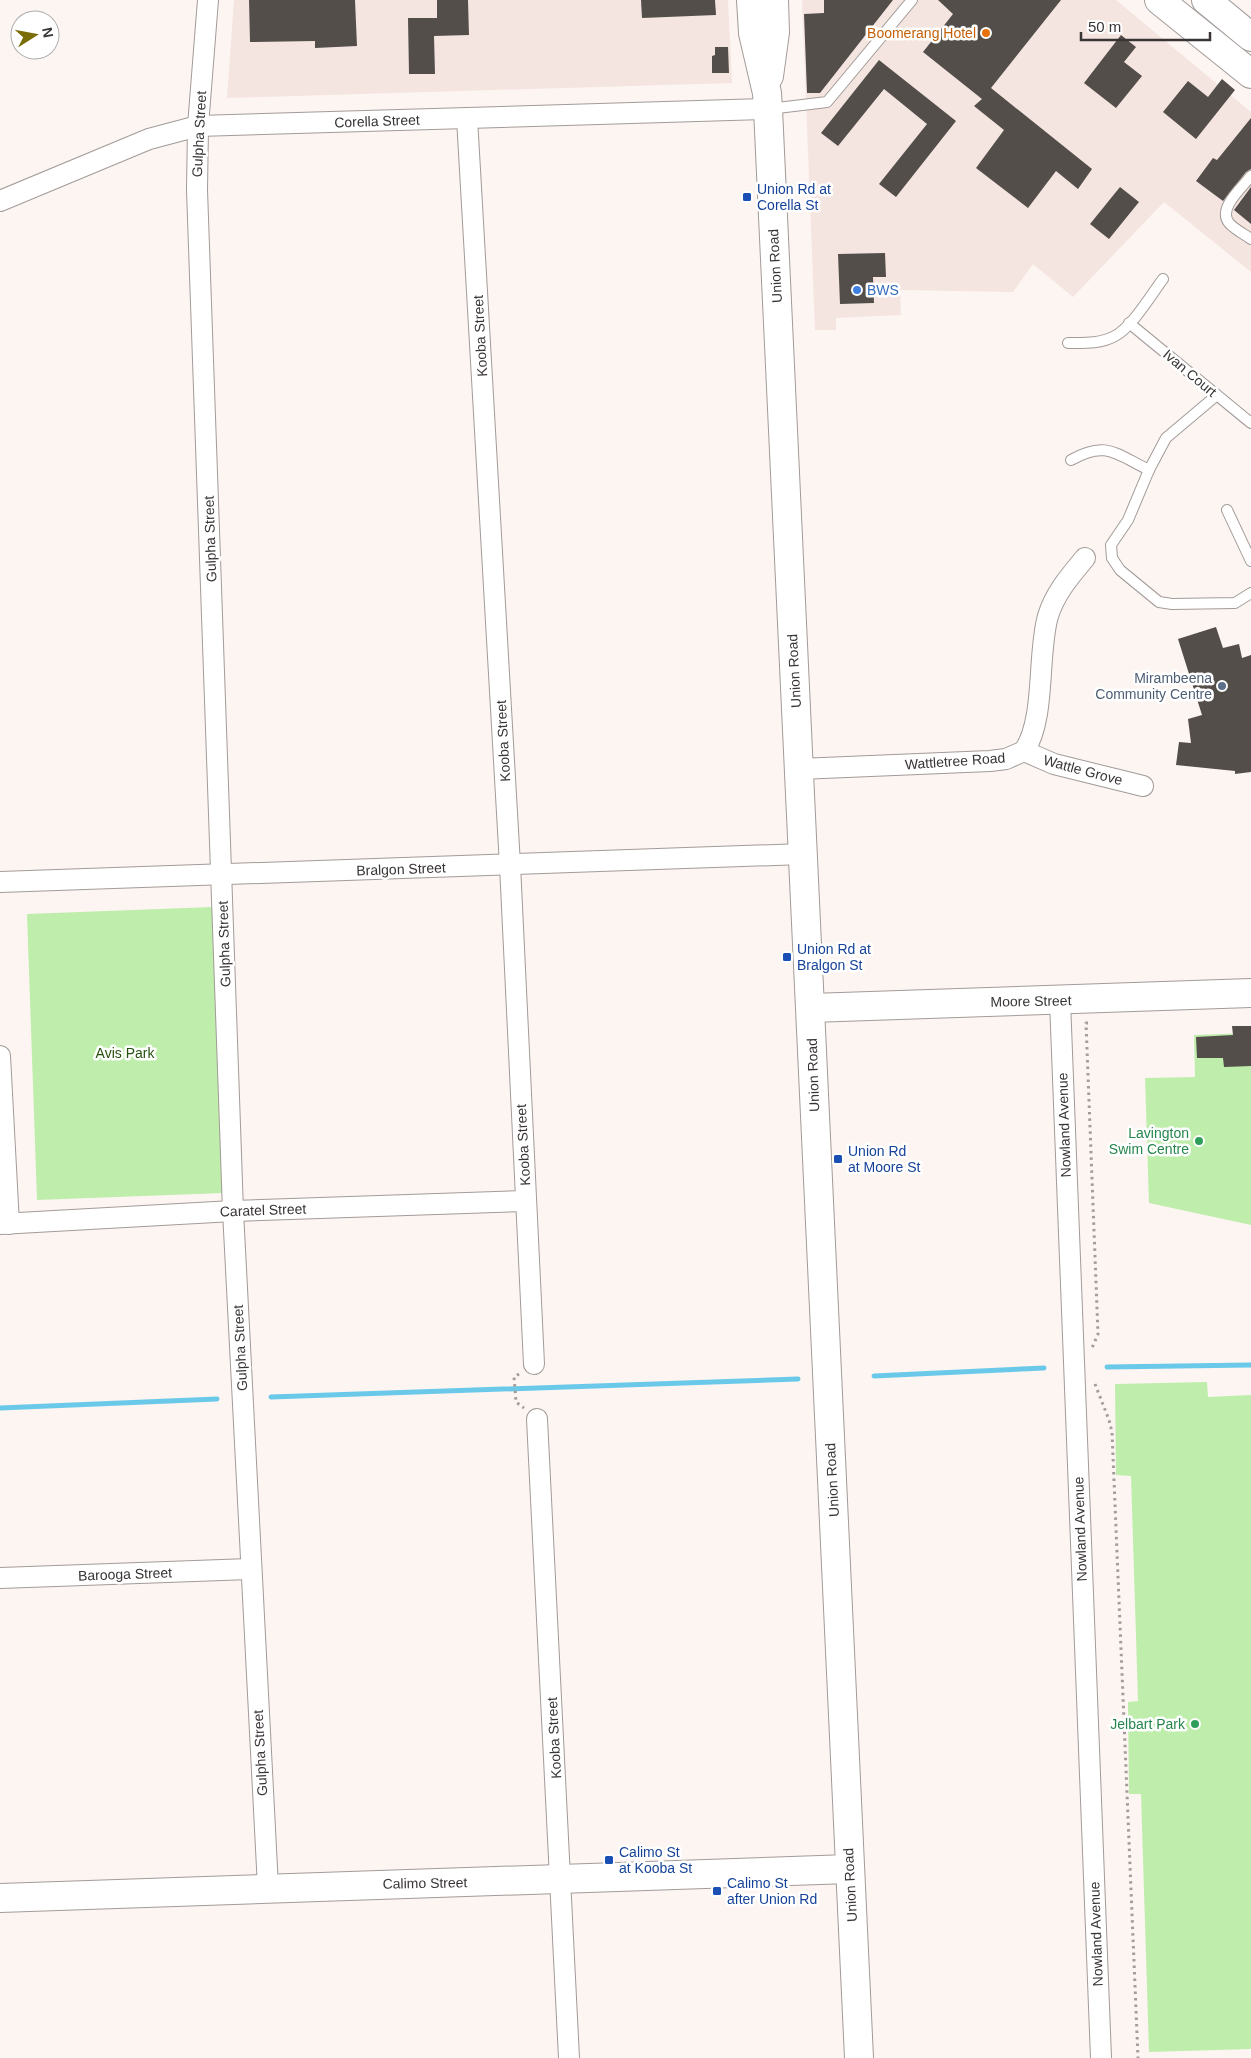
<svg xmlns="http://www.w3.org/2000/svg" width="1251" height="2058" font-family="Helvetica,sans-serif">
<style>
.built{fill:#f5e5e0}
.green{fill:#bfedab}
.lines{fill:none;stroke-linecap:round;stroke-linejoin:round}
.stream{stroke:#6ac9e9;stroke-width:5}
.building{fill:#534e4a}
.lane-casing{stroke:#a29b98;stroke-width:12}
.street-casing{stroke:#a29b98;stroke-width:22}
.secondary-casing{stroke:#a29b98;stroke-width:30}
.path{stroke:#a29d9b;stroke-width:3;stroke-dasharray:2.5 4;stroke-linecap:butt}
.lane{stroke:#fff;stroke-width:10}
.street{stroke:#fff;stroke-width:20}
.secondary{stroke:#fff;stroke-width:28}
.food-dot{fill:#e8710a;stroke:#fff;stroke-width:2}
.transit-dot{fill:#1a4fb4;stroke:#fff;stroke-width:2}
.shop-dot{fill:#3f7fe0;stroke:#fff;stroke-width:2}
.service-dot{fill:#5c6f8a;stroke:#fff;stroke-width:2}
.leisure-dot{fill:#2e9e5b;stroke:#fff;stroke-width:2}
.labels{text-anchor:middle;stroke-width:5;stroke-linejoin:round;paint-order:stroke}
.food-label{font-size:14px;fill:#c56008;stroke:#fff;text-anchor:end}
.street-label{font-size:14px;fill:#383534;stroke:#fff}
.transit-label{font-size:14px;fill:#164399;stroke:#fff;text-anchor:start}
.shop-label{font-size:14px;fill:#366cbe;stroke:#fff;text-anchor:start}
.service-label{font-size:14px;fill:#4e5e75;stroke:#fff;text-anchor:end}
.park-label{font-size:14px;fill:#285110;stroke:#fff}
.leisure-label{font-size:14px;fill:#27864d;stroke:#fff;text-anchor:end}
</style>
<rect width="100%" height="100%" fill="#fdf5f2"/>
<g class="built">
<polygon points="234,0 728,0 732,83 227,98"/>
<polygon points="802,0 1116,0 1251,112 1251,272 1164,202 1073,297 1033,264 1013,292 900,290 901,315 836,318 836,330 815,330"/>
</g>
<g class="green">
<polygon points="212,907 223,1193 37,1200 27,914"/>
<polygon points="1251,1033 1251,1225 1149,1203 1145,1078 1195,1077 1194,1035"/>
<polygon points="1207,1382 1208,1397 1251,1395 1251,2049 1149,2052 1141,1794 1129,1794 1128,1702 1138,1701 1131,1476 1116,1475 1115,1384"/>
</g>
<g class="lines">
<g class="stream">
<polyline points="1107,1367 1251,1365"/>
<polyline points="874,1376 1044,1368"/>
<polyline points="271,1397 798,1379"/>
<polyline points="0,1408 217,1399"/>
</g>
</g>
<g class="building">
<polygon points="249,0 355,0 357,46 315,48 315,41 250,42"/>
<polygon points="437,0 468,0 469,35 434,36 435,74 409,74 408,18 437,18"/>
<polygon points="641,0 715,0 716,15 642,18"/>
<polygon points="824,0 893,0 820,93 807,93 804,14 824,13"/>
<polygon points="938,0 1061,0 991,88 1092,169 1078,189 1056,171 1028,208 976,168 1004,130 974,106 982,99 923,52 953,14"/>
<polygon points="1121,35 1136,47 1124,62 1142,76 1116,108 1084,83"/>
<polygon points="715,47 728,47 729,73 712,73 712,56 715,55"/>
<polygon points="879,60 956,121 896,197 879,184 927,124 884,89 838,146 821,133"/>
<polygon points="1222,79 1235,90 1196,139 1163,112 1188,81 1208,97"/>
<polygon points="1251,118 1251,169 1246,172 1223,201 1196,181 1213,158 1217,160"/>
<polygon points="1120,187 1139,202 1109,239 1090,224"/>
<polygon points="1251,187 1251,224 1234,210"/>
<polygon points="885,253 886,277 873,277 874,303 840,304 838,254"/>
<polygon points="1216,627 1223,648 1239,644 1242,658 1251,655 1251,772 1235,774 1235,771 1176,765 1179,742 1191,743 1188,719 1202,715 1178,639"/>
<polygon points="1232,1026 1251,1026 1251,1066 1224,1067 1223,1058 1197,1058 1196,1037 1233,1035"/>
</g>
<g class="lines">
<g class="lane-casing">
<g id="lane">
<polyline points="769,109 827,102 912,0"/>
<path d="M1251 176C1243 187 1217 208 1229 223 1234 229 1244 234 1251 239"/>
<polyline points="1129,323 1251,423"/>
<path d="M1068 343C1084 343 1100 344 1115 336 1132 327 1151 295 1163 279"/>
<polyline points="1217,395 1166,438 1149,470 1128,520 1111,545 1112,558 1120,570 1159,602 1172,604 1235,603 1251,593"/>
<path d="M1071 460C1106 440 1116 454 1149 470"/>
<polyline points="1227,510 1251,561"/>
</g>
</g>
<g class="street-casing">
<g id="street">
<polyline points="208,0 198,126 197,190 233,1211 268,1887"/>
<polyline points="467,118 510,865 534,1364"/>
<polyline points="0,201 149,139 198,126 768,109"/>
<polyline points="1024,751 1054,764 1143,786"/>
<path d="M799 769 990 761 1006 759 1024 751C1046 719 1037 654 1048 616 1055 593 1070 576 1085 558"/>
<polyline points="0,882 803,854"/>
<polyline points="1060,1001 1101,2058"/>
<polyline points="0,1056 9,1224"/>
<polyline points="0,1224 233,1211 526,1201"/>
<polyline points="537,1419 569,2058"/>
<polyline points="0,1578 250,1569"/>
</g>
</g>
<g class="secondary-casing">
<g id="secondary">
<polyline points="751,0 753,33 767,93 768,109 859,2058"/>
<polyline points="1159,0 1251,74"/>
<polyline points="1206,0 1251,37"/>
<polyline points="769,76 775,32 774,0"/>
<polyline points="811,1008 1251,993"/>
<polyline points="0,1898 849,1869"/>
</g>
</g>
<g class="path">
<polyline points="1088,1023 1086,1023 1098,1334 1092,1348"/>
<polyline points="519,1374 514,1377 516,1402 524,1408"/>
<polyline points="1095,1384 1109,1420 1112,1432 1138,2058"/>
</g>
<use href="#lane" class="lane"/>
<use href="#street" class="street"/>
<use href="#secondary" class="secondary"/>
</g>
<circle class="food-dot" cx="986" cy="33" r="5"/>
<g class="transit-dot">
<rect x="742" y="192" width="10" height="10" rx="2.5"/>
<rect x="782" y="952" width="10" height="10" rx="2.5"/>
<rect x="833" y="1154" width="10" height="10" rx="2.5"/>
<rect x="604" y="1855" width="10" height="10" rx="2.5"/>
<rect x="712" y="1886" width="10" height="10" rx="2.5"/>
</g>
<circle class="shop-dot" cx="857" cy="290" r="5"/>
<circle class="service-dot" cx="1222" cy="686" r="5"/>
<g class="leisure-dot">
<circle cx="1199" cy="1141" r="5"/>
<circle cx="1195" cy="1724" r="5"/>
</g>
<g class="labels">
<g class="food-label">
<text x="976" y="38">Boomerang Hotel</text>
</g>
<g class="street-label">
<text transform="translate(377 121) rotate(-2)" y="5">Corella Street</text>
<text transform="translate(199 134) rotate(-87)" y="5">Gulpha Street</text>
<text transform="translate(775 266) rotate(-93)" y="5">Union Road</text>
<text transform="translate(480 336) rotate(-93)" y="5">Kooba Street</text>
<text transform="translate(1190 373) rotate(40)" y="5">Ivan Court</text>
<text transform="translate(210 539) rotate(-92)" y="5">Gulpha Street</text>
<text transform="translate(794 671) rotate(-93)" y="5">Union Road</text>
<text transform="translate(503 741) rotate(-93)" y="5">Kooba Street</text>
<text transform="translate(955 761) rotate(-4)" y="5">Wattletree Road</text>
<text transform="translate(1083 770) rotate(15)" y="5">Wattle Grove</text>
<text transform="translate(401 869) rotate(-2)" y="5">Bralgon Street</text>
<text transform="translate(224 944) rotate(-92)" y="5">Gulpha Street</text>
<text transform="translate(1031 1001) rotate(-1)" y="5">Moore Street</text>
<text transform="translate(813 1075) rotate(-92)" y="5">Union Road</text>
<text transform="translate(1064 1125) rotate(-92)" y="5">Nowland Avenue</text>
<text transform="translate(523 1145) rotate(-93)" y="5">Kooba Street</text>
<text transform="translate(263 1210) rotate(-2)" y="5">Caratel Street</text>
<text transform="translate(240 1348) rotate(-93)" y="5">Gulpha Street</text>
<text transform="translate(832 1480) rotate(-93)" y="5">Union Road</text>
<text transform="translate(1080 1529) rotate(-92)" y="5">Nowland Avenue</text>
<text transform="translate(125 1574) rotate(-2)" y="5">Barooga Street</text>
<text transform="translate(554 1738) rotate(-93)" y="5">Kooba Street</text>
<text transform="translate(260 1753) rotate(-93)" y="5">Gulpha Street</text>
<text transform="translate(425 1883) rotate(-1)" y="5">Calimo Street</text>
<text transform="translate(850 1885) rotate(-93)" y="5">Union Road</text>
<text transform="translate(1096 1934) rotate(-92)" y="5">Nowland Avenue</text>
</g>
<g class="transit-label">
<text x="757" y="194">Union Rd at<tspan x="757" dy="16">Corella St</tspan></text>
<text x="797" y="954">Union Rd at<tspan x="797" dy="16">Bralgon St</tspan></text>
<text x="848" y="1156">Union Rd<tspan x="848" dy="16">at Moore St</tspan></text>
<text x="619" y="1857">Calimo St<tspan x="619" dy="16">at Kooba St</tspan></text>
<text x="727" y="1888">Calimo St<tspan x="727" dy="16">after Union Rd</tspan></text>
</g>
<g class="shop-label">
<text x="867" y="295">BWS</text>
</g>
<g class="service-label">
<text x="1212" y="683">Mirambeena<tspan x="1212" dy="16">Community Centre</tspan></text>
</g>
<g class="park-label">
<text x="125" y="1058">Avis Park</text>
</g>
<g class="leisure-label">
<text x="1189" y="1138">Lavington<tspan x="1189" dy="16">Swim Centre</tspan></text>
<text x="1185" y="1729">Jelbart Park</text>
</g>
</g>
<g transform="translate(35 35) rotate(79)"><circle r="24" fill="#ffffff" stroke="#afaeae"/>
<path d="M0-4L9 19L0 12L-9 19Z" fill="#7a6d08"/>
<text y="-8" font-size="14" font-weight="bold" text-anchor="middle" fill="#383534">N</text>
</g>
<path d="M1081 32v8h129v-8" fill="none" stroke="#383534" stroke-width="2.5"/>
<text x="1088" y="32" font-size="15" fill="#383534" stroke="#ffffff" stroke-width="4" paint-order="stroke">50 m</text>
</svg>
